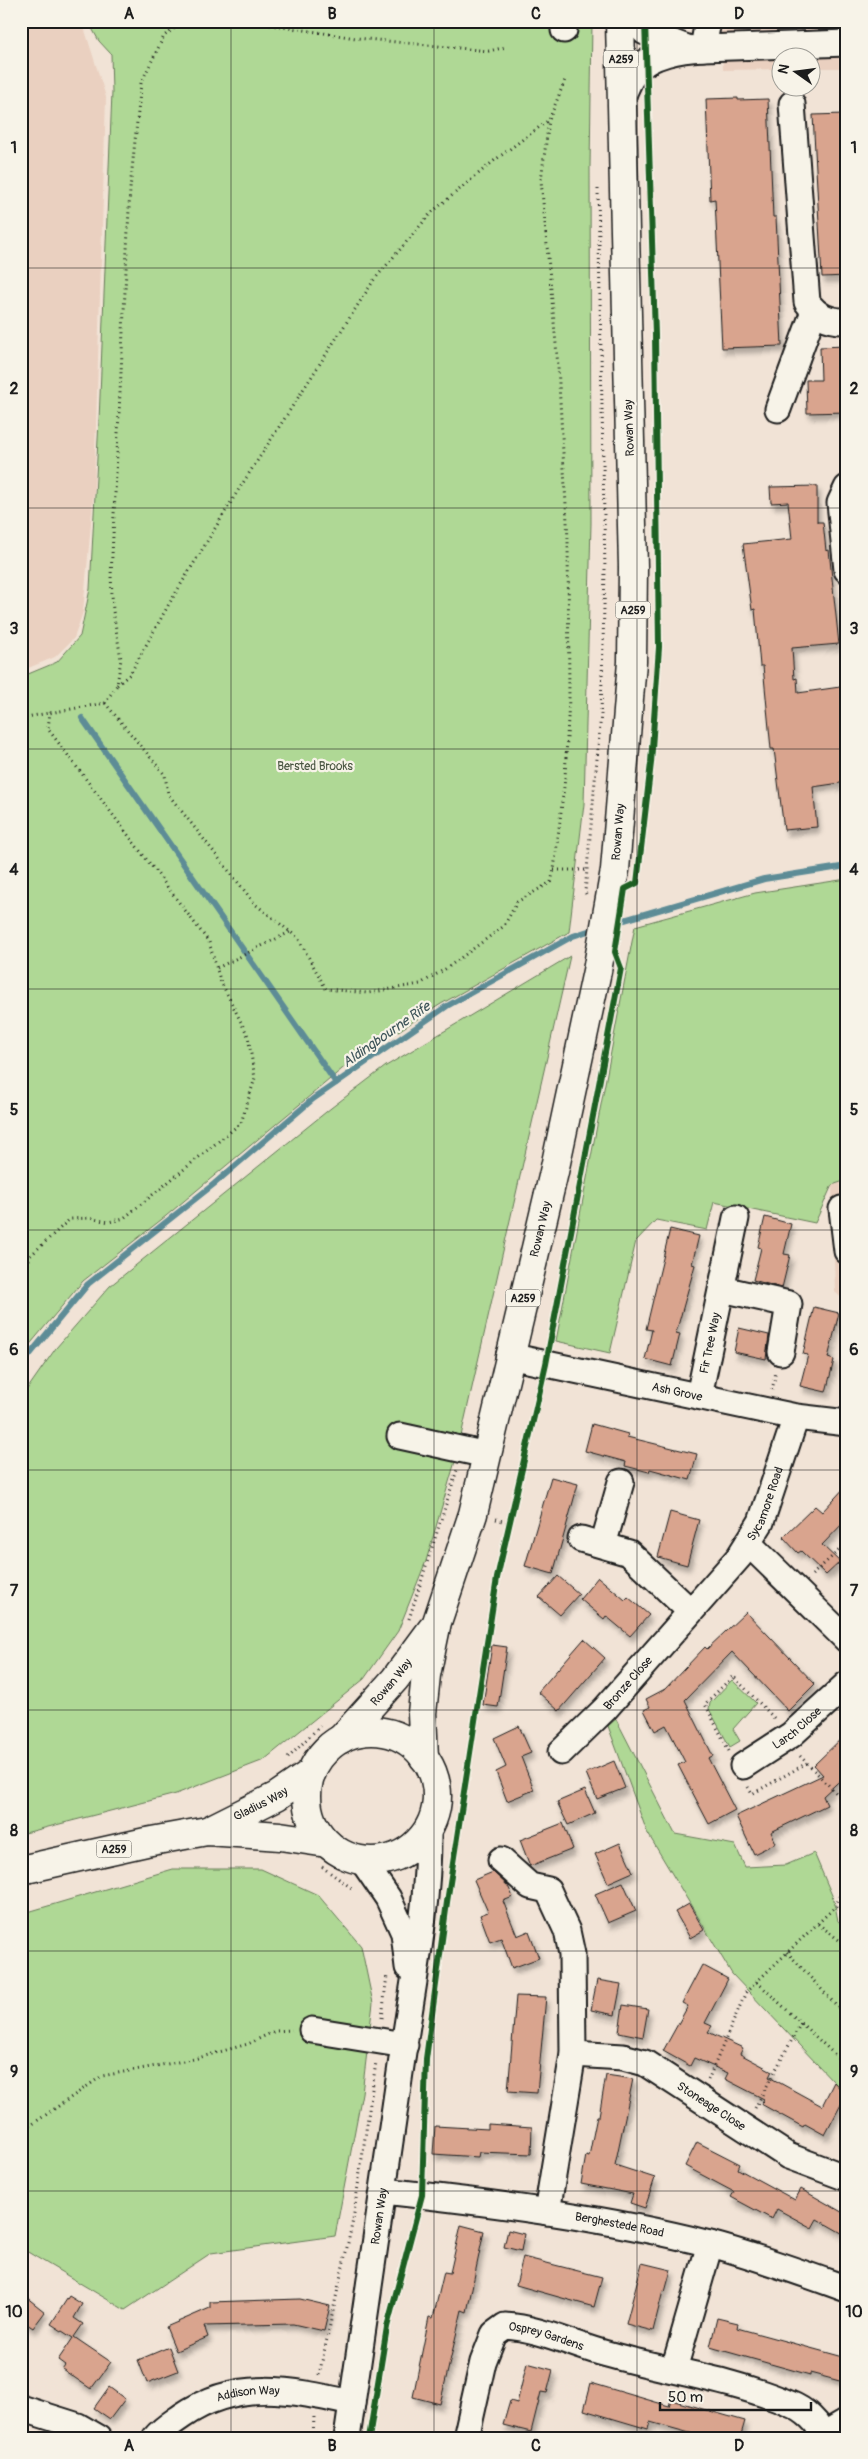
<svg xmlns="http://www.w3.org/2000/svg" width="868" height="2459" font-family="Pangolin,sans-serif">
<style>
.built{fill:#ead0c0}
.green{fill:#afd895;stroke:#667a58}
.lines{fill:none;stroke-linecap:round;stroke-linejoin:round}
.stream{stroke:#5d8c96;stroke-width:6}
.building{fill:#d9a48e;stroke:#1c1c1c;filter:url(#shadow)}
.minor-casing{stroke:#1c1c1c;stroke-width:29}
.highway-casing{stroke:#1c1c1c;stroke-width:31}
.path{stroke:#1c1c1c;stroke-width:3;stroke-dasharray:1 4;stroke-linecap:butt}
.minor{stroke:#f7f3e8;stroke-width:25}
.highway{stroke:#f7f3e8;stroke-width:28}
.cycleway-casing{stroke:#f7f3e8;stroke-width:9}
.cycleway{stroke:#1b5e20;stroke-width:6}
.grid{fill:none;stroke:#1c1c1c;stroke-width:1;stroke-opacity:0.55}
.labels{text-anchor:middle;stroke-width:4.5;stroke-linejoin:round;paint-order:stroke}
.shield{fill:#f7f3e8;stroke:#5e5c59;stroke-width:1}
.shield-label{font-size:11px;font-weight:bold;fill:#1c1c1c}
.street-label{font-size:12px;fill:#1c1c1c;stroke:#f7f3e8}
.park-label{font-size:12px;fill:#485440;stroke:#f7f3e8}
.water-label{font-size:14px;font-style:italic;fill:#3d5459;stroke:#f7f3e8}
.neatline{fill:none;stroke:#1c1c1c;stroke-width:2}
.grid-label{font-size:16px;text-anchor:middle;font-weight:bold;fill:#1c1c1c}
</style>
<defs>
<filter id="shadow"><feDropShadow dx="3" dy="5.5" stdDeviation="2.5" flood-color="#0004"/></filter>
</defs>
<rect width="100%" height="100%" fill="#f1e3d6"/>
<filter id="ink" filterUnits="userSpaceOnUse"><feTurbulence type="fractalNoise" baseFrequency=".02" numOctaves="2"/><feDisplacementMap in="SourceGraphic" scale="10" xChannelSelector="R" yChannelSelector="G"/><feConvolveMatrix kernelMatrix="1 2 1 2 8 2 1 2 1" color-interpolation-filters="sRGB"/></filter>
<g filter="url(#ink)">
<g class="built">
<polygon points="21,21 82,21 106,97 94,490 83,612 74,638 55,657 21,671"/>
<polygon points="721,21 847,21 847,68 811,68 810,58 780,58 780,69 723,70"/>
<polygon points="847,1180 847,1303 835,1292 832,1185"/>
</g>
<g class="green">
<polygon points="88,21 592,21 590,167 591,523 584,804 569,932 441,1004 354,1059 166,1216 83,1281 21,1355 21,677 57,662 80,636 90,589 99,421 112,92 111,54 99,41"/>
<polygon points="847,879 847,1180 832,1185 815,1223 714,1202 707,1230 656,1220 636,1241 610,1353 556,1341 635,926 755,893"/>
<polygon points="570,956 456,1458 426,1561 398,1631 364,1679 264,1760 176,1794 21,1834 21,1398 56,1348 110,1286 331,1108 386,1066"/>
<polygon points="732,1680 756,1703 733,1729 740,1741 730,1747 709,1709 710,1703"/>
<polygon points="616,1719 675,1834 735,1845 745,1867 786,1865 814,1853 834,1900 838,1921 847,1930 847,2094 834,2082 732,1974 647,1832 608,1726"/>
<polygon points="173,1869 261,1869 318,1895 361,1946 373,2003 362,2093 335,2236 211,2253 125,2310 21,2248 21,1914"/>
</g>
<g class="lines">
<g class="stream">
<polyline points="82,718 336,1083"/>
<polyline points="614,923 764,879 847,866"/>
<polyline points="21,1365 88,1284 214,1184 313,1099 447,1006 573,936 597,928"/>
</g>
</g>
<g class="building">
<polygon points="738,98 738,100 768,99 773,217 776,217 782,346 722,348 715,199 710,200 706,99"/>
<polygon points="844,114 845,147 847,147 847,276 822,277 813,115"/>
<polygon points="847,346 847,412 807,413 806,380 821,380 820,347"/>
<polygon points="817,486 817,522 823,522 826,551 829,550 839,644 792,648 794,679 797,678 798,693 847,686 847,782 813,787 817,827 784,830 774,749 771,749 763,666 760,666 755,609 752,610 743,544 792,539 788,502 771,503 770,487"/>
<polygon points="765,1217 791,1224 784,1254 790,1255 782,1288 753,1280 761,1248 758,1247"/>
<polygon points="670,1229 699,1236 692,1264 695,1265 676,1333 680,1334 672,1366 645,1359 652,1330 646,1329"/>
<polygon points="814,1307 839,1313 828,1358 834,1360 826,1392 800,1386 808,1355 803,1354"/>
<polygon points="739,1328 769,1335 766,1359 734,1352"/>
<polygon points="592,1424 628,1434 627,1437 697,1454 690,1480 650,1469 649,1472 625,1466 626,1462 585,1451"/>
<polygon points="551,1477 578,1484 553,1574 525,1566"/>
<polygon points="847,1485 847,1519 822,1545 840,1562 826,1575 801,1551 798,1553 783,1537 815,1506 822,1512"/>
<polygon points="670,1512 699,1520 687,1565 658,1557"/>
<polygon points="558,1576 579,1594 560,1615 539,1597"/>
<polygon points="598,1577 625,1600 628,1597 649,1615 630,1636 606,1616 604,1619 580,1599"/>
<polygon points="746,1612 815,1684 788,1711 732,1652 685,1700 713,1756 708,1758 735,1810 709,1824 678,1765 685,1762 666,1725 655,1731 644,1710 650,1707 646,1699 665,1689 705,1647 707,1649"/>
<polygon points="584,1639 605,1658 559,1711 538,1692"/>
<polygon points="492,1645 507,1647 498,1707 483,1705"/>
<polygon points="519,1726 531,1753 521,1757 534,1790 507,1801 496,1772 506,1767 494,1738"/>
<polygon points="847,1733 847,1774 823,1796 827,1805 771,1832 776,1843 754,1854 736,1816 823,1775 814,1765"/>
<polygon points="614,1761 625,1788 597,1799 586,1773"/>
<polygon points="585,1790 595,1813 568,1825 557,1802"/>
<polygon points="563,1823 573,1849 530,1866 520,1840"/>
<polygon points="620,1843 633,1872 608,1883 595,1854"/>
<polygon points="493,1872 508,1886 513,1897 503,1901 517,1936 529,1931 539,1958 512,1968 501,1938 490,1942 480,1915 488,1912 474,1880"/>
<polygon points="623,1882 636,1911 608,1923 595,1894"/>
<polygon points="689,1904 704,1930 690,1938 675,1912"/>
<polygon points="702,1965 728,1979 705,2023 712,2026 708,2032 743,2048 740,2054 772,2071 769,2077 822,2106 834,2082 846,2095 825,2135 805,2124 803,2127 761,2104 764,2099 725,2079 728,2073 694,2058 690,2066 663,2051 688,2006 682,2003"/>
<polygon points="597,1980 621,1984 615,2015 591,2010"/>
<polygon points="516,1996 546,1997 537,2093 508,2091"/>
<polygon points="623,2005 648,2009 643,2037 619,2032"/>
<polygon points="606,2075 633,2079 615,2165 655,2178 645,2208 630,2203 633,2194 581,2184 586,2155 589,2156 597,2116 599,2116"/>
<polygon points="488,2124 532,2127 531,2154 479,2152 478,2157 433,2154 435,2126 488,2129"/>
<polygon points="697,2142 740,2164 738,2169 795,2200 801,2189 847,2215 847,2236 817,2219 812,2228 777,2209 772,2219 731,2197 734,2192 685,2166"/>
<polygon points="461,2225 484,2231 467,2312 462,2310 440,2404 413,2397 429,2317 433,2318 444,2272 450,2273"/>
<polygon points="508,2230 524,2234 521,2251 504,2247"/>
<polygon points="523,2257 602,2277 594,2307 516,2285"/>
<polygon points="642,2263 671,2270 665,2292 663,2291 653,2331 626,2324"/>
<polygon points="21,2293 45,2312 33,2328 21,2320"/>
<polygon points="69,2296 82,2304 74,2318 83,2324 74,2337 111,2362 91,2389 62,2369 65,2365 58,2360 73,2338 51,2324"/>
<polygon points="300,2299 330,2306 324,2331 293,2324 204,2326 208,2337 176,2351 166,2327 210,2308 210,2302"/>
<polygon points="717,2318 738,2323 737,2328 847,2358 847,2383 810,2373 810,2375 710,2347"/>
<polygon points="169,2347 178,2371 147,2383 138,2360"/>
<polygon points="527,2363 553,2370 547,2393 541,2392 531,2432 503,2425 510,2401 517,2403"/>
<polygon points="591,2383 669,2406 671,2400 745,2421 740,2438 708,2438 650,2422 648,2429 584,2410"/>
<polygon points="109,2387 125,2399 110,2419 94,2408"/>
</g>
<g class="lines">
<g class="minor-casing">
<g id="minor">
<polyline points="635,21 645,32 687,48"/>
<polyline points="564,30 564,21"/>
<polyline points="703,48 847,43"/>
<path d="M622 97C626 89 629 79 635 72 649 54 682 49 703 48L708 21"/>
<path d="M792 104 807 302C817 316 829 322 847 321"/>
<polyline points="778,409 814,311"/>
<polyline points="847,488 840,503 847,570"/>
<polyline points="842,1209 847,1251"/>
<polyline points="722,1289 789,1304 781,1352"/>
<path id="s1" d="M509 1356 796 1417 847 1423"/>
<path id="s2" d="M699 1396 736 1218"/>
<polyline points="400,1436 487,1455"/>
<polyline points="581,1539 629,1553 690,1611"/>
<polyline points="748,1543 847,1640"/>
<polyline points="603,1545 621,1482"/>
<path id="s3" d="M561 1752 605 1709 739 1557 761 1522 796 1417"/>
<path id="s4" d="M743 1766 791 1735 847 1684"/>
<polyline points="362,1860 388,1898 404,1933 408,1967"/>
<polyline points="501,1860 530,1886 548,1890 567,1931 572,1954 573,2054 547,2212"/>
<polyline points="312,2030 405,2045"/>
<path id="s5" d="M573 2054 623 2057 645 2063 788 2156 847 2178"/>
<path id="s6" d="M384 2191C493 2203 603 2217 710 2244 756 2256 802 2273 847 2289"/>
<polyline points="674,2369 710,2244"/>
<polyline points="21,2408 78,2426 99,2438"/>
<polyline points="823,2435 847,2421"/>
<path id="s7" d="M155 2438C162 2429 172 2423 182 2416 236 2378 292 2390 352 2403"/>
<path id="s8" d="M347 2438C366 2307 385 2176 404 2045 415 1973 429 1901 428 1828"/>
<path id="s9" d="M466 2438 483 2362 494 2334 505 2326C540 2328 573 2345 607 2354 667 2371 732 2379 790 2404 803 2409 821 2423 823 2438"/>
</g>
</g>
<g class="highway-casing">
<g id="highway">
<circle cx="372" cy="1796" r="65"/>
<path id="s10" d="M341 1739 395 1679 432 1629"/>
<path id="s11" d="M424 1758 422 1713 426 1675 437 1622 473 1514 554 1172 597 971 615 870 632 662 633 567 620 21"/>
<path id="s12" d="M207 1831 277 1796 312 1772"/>
<polyline points="21,1870 146,1842 207,1831 280,1836 327,1843"/>
</g>
</g>
<g class="path">
<polyline points="245,21 356,38 489,51 506,47"/>
<polyline points="117,685 130,674 169,604 239,489 374,280 431,213 495,160 549,120 565,80"/>
<polyline points="105,703 165,775 168,794 255,904 298,938 326,989 368,993 420,984 447,968 504,926 517,902 551,882 554,870 565,778 569,698 568,539 558,366 541,180 549,120"/>
<polyline points="21,718 105,703 117,685 121,659 113,611 111,576 130,189 141,83 164,36 184,21"/>
<polyline points="554,870 588,870"/>
<polyline points="586,894 585,892 601,714 605,571 598,189"/>
<polyline points="217,968 290,932"/>
<polyline points="21,1289 30,1256 70,1219 89,1218 109,1222 124,1218 241,1123 255,1078 248,1036 220,980 209,942 48,729 50,712"/>
<polyline points="772,1390 776,1372"/>
<polyline points="496,1519 509,1523"/>
<polyline points="812,1575 847,1543"/>
<polyline points="409,1619 457,1470"/>
<polyline points="729,1751 705,1704 733,1676 776,1720"/>
<polyline points="800,1756 847,1804"/>
<polyline points="288,1758 320,1726"/>
<polyline points="748,1787 752,1794 807,1763"/>
<polyline points="322,1867 353,1889"/>
<polyline points="818,1924 847,1946"/>
<polyline points="787,1952 847,2017"/>
<polyline points="757,1982 847,2066"/>
<polyline points="382,2018 387,1975"/>
<polyline points="708,2080 746,1992 836,1906 847,1874"/>
<polyline points="755,2108 801,2023"/>
<polyline points="21,2132 102,2076 194,2059 248,2044 275,2031 292,2030"/>
<polyline points="319,2375 353,2220 376,2062"/>
<polyline points="313,2438 314,2416"/>
</g>
<use href="#minor" class="minor"/>
<use href="#highway" class="highway"/>
<g class="cycleway-casing">
<polyline id="cycleway" points="369,2438 387,2327 422,2195 426,2059 447,1902 497,1578 546,1364 621,968 615,952 625,889 637,883 651,763 659,647 655,335 645,21"/>
</g>
<use href="#cycleway" class="cycleway"/>
</g>
</g>
<path class="grid" d="M231 21V2438M434 21V2438M637 21V2438M21 268H847M21 508H847M21 749H847M21 989H847M21 1230H847M21 1470H847M21 1710H847M21 1951H847M21 2191H847"/>
<g class="labels">
<g class="shield">
<rect x="603.5" y="50.5" width="35" height="17" rx="4"/>
<rect x="615.5" y="601.5" width="35" height="17" rx="4"/>
<rect x="505.5" y="1289.5" width="35" height="17" rx="4"/>
<rect x="96.5" y="1840.5" width="35" height="17" rx="4"/>
</g>
<g class="shield-label">
<text x="621" y="63">A259</text>
<text x="633" y="614">A259</text>
<text x="523" y="1302">A259</text>
<text x="114" y="1853">A259</text>
</g>
<g class="street-label">
<text transform="translate(629 428) rotate(-92)" y="4">Rowan Way</text>
<text dy="4" stroke="none"><textPath href="#s11" startOffset="949">Rowan Way</textPath></text>
<text dy="4" stroke="none"><textPath href="#s11" startOffset="544">Rowan Way</textPath></text>
<text dy="4" stroke="none"><textPath href="#s2" startOffset="54">Fir Tree Way</textPath></text>
<text dy="4" stroke="none"><textPath href="#s1" startOffset="172">Ash Grove</textPath></text>
<text dy="4" stroke="none"><textPath href="#s3" startOffset="324">Sycamore Road</textPath></text>
<text dy="4" stroke="none"><textPath href="#s10" startOffset="76">Rowan Way</textPath></text>
<text dy="4" stroke="none"><textPath href="#s3" startOffset="96">Bronze Close</textPath></text>
<text dy="4" stroke="none"><textPath href="#s4" startOffset="66">Larch Close</textPath></text>
<text dy="4" stroke="none"><textPath href="#s12" startOffset="60">Gladius Way</textPath></text>
<text dy="4" stroke="none"><textPath href="#s5" startOffset="152">Stoneage Close</textPath></text>
<text dy="4" stroke="none"><textPath href="#s8" startOffset="224">Rowan Way</textPath></text>
<text dy="4" stroke="none"><textPath href="#s6" startOffset="238">Berghestede Road</textPath></text>
<text dy="4" stroke="none"><textPath href="#s9" startOffset="164">Osprey Gardens</textPath></text>
<text dy="4" stroke="none"><textPath href="#s7" startOffset="106">Addison Way</textPath></text>
</g>
<g class="park-label">
<text x="315" y="770">Bersted Brooks</text>
</g>
<g class="water-label">
<text transform="translate(386 1034) rotate(-35)" y="5">Aldingbourne Rife</text>
</g>
</g>
<rect width="868" height="2459" fill="none" stroke="#f7f3e8" stroke-width="55"/>
<g transform="translate(796 72) rotate(284)"><circle r="24" fill="#f7f3e8" stroke="#9f9d96"/>
<path d="M0-4L9 19L0 12L-9 19Z" fill="#1c1c1c"/>
<text y="-8" font-size="14" font-weight="bold" text-anchor="middle" fill="#1c1c1c">N</text>
</g>
<path d="M660 2402v8h151v-8" fill="none" stroke="#1c1c1c" stroke-width="2.5"/>
<text x="668" y="2402" font-size="15" fill="#1c1c1c" stroke="#f7f3e8" stroke-width="4" paint-order="stroke">50 m</text>
<rect x="28" y="28" width="812" height="2404" class="neatline"/>
<g class="grid-label">
<text x="129" y="19">A</text>
<text x="332" y="19">B</text>
<text x="536" y="19">C</text>
<text x="739" y="19">D</text>
<text x="14" y="153">1</text>
<text x="854" y="153">1</text>
<text x="14" y="394">2</text>
<text x="854" y="394">2</text>
<text x="14" y="634">3</text>
<text x="854" y="634">3</text>
<text x="14" y="875">4</text>
<text x="854" y="875">4</text>
<text x="14" y="1115">5</text>
<text x="854" y="1115">5</text>
<text x="14" y="1355">6</text>
<text x="854" y="1355">6</text>
<text x="14" y="1596">7</text>
<text x="854" y="1596">7</text>
<text x="14" y="1836">8</text>
<text x="854" y="1836">8</text>
<text x="14" y="2077">9</text>
<text x="854" y="2077">9</text>
<text x="14" y="2317">10</text>
<text x="854" y="2317">10</text>
<text x="129" y="2451">A</text>
<text x="332" y="2451">B</text>
<text x="536" y="2451">C</text>
<text x="739" y="2451">D</text>
</g>
</svg>
